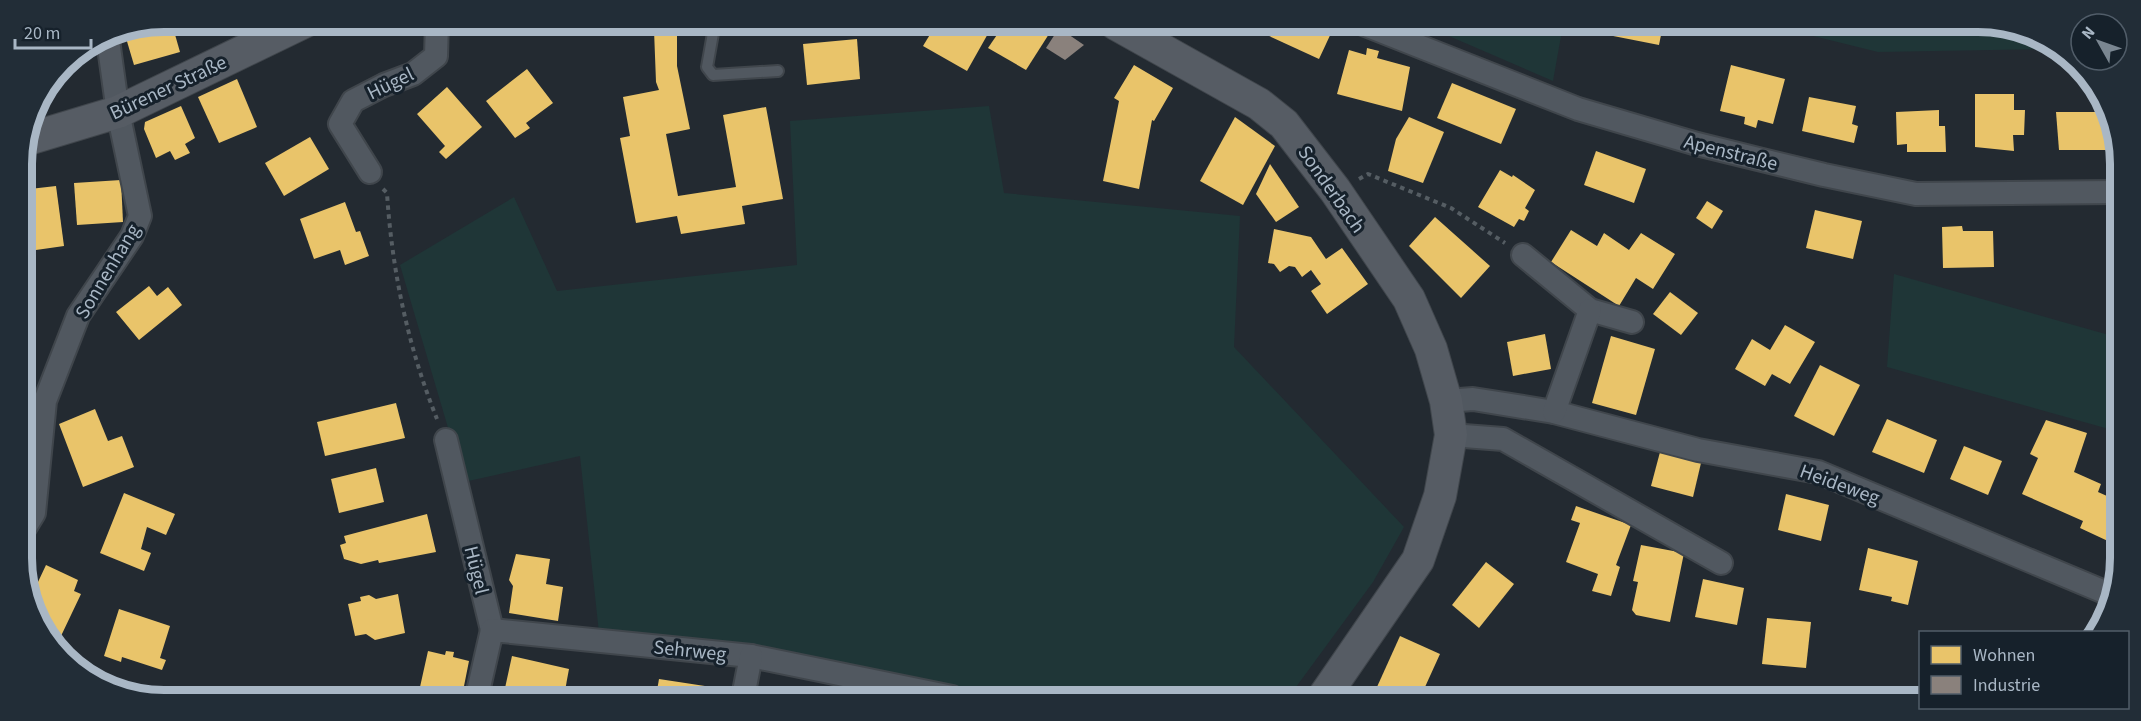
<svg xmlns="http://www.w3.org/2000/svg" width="2141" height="721" font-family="'Source Sans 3',sans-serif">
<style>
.green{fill:#1f3637}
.homes{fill:#e9c46a}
.industry{fill:#8a817c}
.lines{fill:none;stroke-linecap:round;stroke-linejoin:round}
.lane-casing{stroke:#40464c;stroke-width:14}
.street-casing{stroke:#40464c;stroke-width:26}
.secondary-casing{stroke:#40464c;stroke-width:34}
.path{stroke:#555d63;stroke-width:4;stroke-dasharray:4.5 4.5;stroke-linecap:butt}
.lane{stroke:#515860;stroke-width:10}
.street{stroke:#515860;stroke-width:22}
.secondary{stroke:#565c64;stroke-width:32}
.labels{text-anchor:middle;stroke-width:6;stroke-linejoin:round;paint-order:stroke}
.street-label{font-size:20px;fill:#a9b7c5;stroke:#16212b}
.rim{fill:none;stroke:#a9b7c5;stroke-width:8}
</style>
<rect width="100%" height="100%" fill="#232a31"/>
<g class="green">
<polygon points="1421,24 1563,25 1553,81"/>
<polygon points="1769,25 2015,26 2053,49 1878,52"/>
<polygon points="989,106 1004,193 1240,216 1234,347 1404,527 1373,582 1288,698 998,697 756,650 599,633 580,456 464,482 400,265 514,197 557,291 797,265 790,121"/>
<polygon points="1894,274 2116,337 2116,431 1887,367"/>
</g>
<g class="homes">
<polygon points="937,23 994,23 967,71 923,46"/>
<polygon points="1005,23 1056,23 1026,70 988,48"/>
<polygon points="172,24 180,52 134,65 126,38"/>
<polygon points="1228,24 1250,24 1247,32"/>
<polygon points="1272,24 1322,24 1333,29 1319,59 1267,35"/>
<polygon points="1605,25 1663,25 1659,45 1603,34"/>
<polygon points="654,30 677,32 677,66 690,129 666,134 678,196 736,187 723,115 766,107 783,199 742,206 745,224 681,234 677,216 636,223 620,138 630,136 623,97 659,90 656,82"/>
<polygon points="857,39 860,79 807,85 803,44"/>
<polygon points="1367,48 1379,51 1377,58 1410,67 1402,111 1337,94 1349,50 1366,55"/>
<polygon points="1134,65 1173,88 1154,121 1152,120 1139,189 1103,181 1119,101 1114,98"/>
<polygon points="1731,65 1785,79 1773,124 1758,120 1756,128 1744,124 1745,117 1720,111"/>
<polygon points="527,69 553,103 526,123 530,128 515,138 486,101"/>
<polygon points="237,79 257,127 219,143 198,97"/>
<polygon points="1452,83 1516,109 1501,144 1437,118"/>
<polygon points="447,87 482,127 446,159 439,152 445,146 417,114"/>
<polygon points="1975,94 2014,94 2014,110 2025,110 2024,135 2013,135 2014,151 1975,147"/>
<polygon points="1809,97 1856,106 1852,124 1858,126 1854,143 1802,131"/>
<polygon points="181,106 195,138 185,144 190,153 175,160 170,151 156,158 144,129 145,122"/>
<polygon points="1939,110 1939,126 1945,126 1946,152 1907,152 1907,144 1897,145 1896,112"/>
<polygon points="2056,112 2106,112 2108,150 2059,150"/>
<polygon points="1235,117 1275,146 1243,205 1200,181"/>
<polygon points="1409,117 1444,132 1423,183 1388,171 1396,139"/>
<polygon points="310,137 329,169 284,196 265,163"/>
<polygon points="1596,151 1646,169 1634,203 1584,185"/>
<polygon points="1270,164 1299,207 1276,222 1256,194"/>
<polygon points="1500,170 1512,177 1513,175 1535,190 1525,208 1529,211 1524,221 1519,219 1514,227 1478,207"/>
<polygon points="121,180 123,222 77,225 74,183"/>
<polygon points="56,186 64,246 22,252 21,190"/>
<polygon points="1707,201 1723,211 1712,229 1696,218"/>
<polygon points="345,202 356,232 360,231 369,256 345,265 340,250 314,259 300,219"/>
<polygon points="1815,210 1862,221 1853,259 1806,248"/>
<polygon points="1435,217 1490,266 1461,298 1409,246"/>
<polygon points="1962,226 1963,231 1993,231 1994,267 1943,268 1942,227"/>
<polygon points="1274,229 1311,237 1326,259 1342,248 1368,284 1327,314 1311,291 1321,284 1311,270 1302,277 1295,267 1289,266 1280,272 1274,264 1268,263"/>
<polygon points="1571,230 1597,246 1604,233 1629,250 1641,233 1675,254 1653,289 1636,278 1619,306 1551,262"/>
<polygon points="149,286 157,296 168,287 182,305 139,340 116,312"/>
<polygon points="1670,292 1698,313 1681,335 1653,314"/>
<polygon points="1785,325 1815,342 1790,384 1772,374 1765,386 1735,369 1752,339 1770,350"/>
<polygon points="1545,334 1551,369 1513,376 1507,342"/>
<polygon points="1611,336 1655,349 1636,415 1592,403"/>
<polygon points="1820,365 1860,385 1834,436 1794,416"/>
<polygon points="396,403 405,438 325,456 317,422"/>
<polygon points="95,409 108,441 122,436 134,467 83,487 59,424"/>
<polygon points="1887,419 1937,440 1924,473 1872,452"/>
<polygon points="2046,420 2087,433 2074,472 2101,484 2098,492 2116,500 2115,531 2110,542 2080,528 2083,521 2022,494 2038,458 2030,454"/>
<polygon points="1964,446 2002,461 1988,495 1950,479"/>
<polygon points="1660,452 1701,463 1693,497 1651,486"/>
<polygon points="376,468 384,502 339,513 331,479"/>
<polygon points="124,493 175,514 166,535 147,527 141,549 151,553 144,571 100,553"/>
<polygon points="1786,494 1829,505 1821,541 1778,530"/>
<polygon points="1576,506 1631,525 1616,565 1620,567 1611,596 1592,591 1598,574 1566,562 1580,523 1571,520"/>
<polygon points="427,514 436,552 379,563 378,560 361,564 344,559 340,545 346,543 344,536"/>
<polygon points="1641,545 1684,553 1670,622 1636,615 1632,610 1638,582 1633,581"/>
<polygon points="1868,548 1918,561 1908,605 1891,601 1892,597 1859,590"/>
<polygon points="516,554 550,559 546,584 563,587 558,621 509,613 513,586 509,580"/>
<polygon points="1486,562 1514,584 1479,628 1452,605"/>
<polygon points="46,565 78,580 74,591 81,594 61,636 45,629 30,599"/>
<polygon points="1703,579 1744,588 1737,625 1695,617"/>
<polygon points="398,594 405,633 375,640 366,634 355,636 348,604 361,601 360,597 369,595 376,599"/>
<polygon points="119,609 170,626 160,658 166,660 162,670 122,657 121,662 104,656"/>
<polygon points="1767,618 1811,622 1806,668 1762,664"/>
<polygon points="1400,636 1440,654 1420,698 1372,698"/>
<polygon points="428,651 445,655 446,651 454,652 453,657 469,661 462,696 418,696"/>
<polygon points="512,656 569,669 564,696 540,696 505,688"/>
<polygon points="659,679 718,688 717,697 656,696"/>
</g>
<polygon class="industry" points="1059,28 1084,45 1065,60 1046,48"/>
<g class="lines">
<g class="lane-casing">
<polyline id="lane" points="715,22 707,67 713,75 778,71"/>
</g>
<g class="street-casing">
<g id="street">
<polyline points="1363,24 1578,109 1697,144 1824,175 1916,194 2117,192"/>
<polyline points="370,172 340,124 353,101 384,85 413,74 436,56 437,22"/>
<polyline points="1523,255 1590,310 1632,322"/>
<polyline points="1446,401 1473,399 1554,412 1698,450 1818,472 2114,596"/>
<polyline points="1554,412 1590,310"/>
<polyline points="1451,435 1503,439 1721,563"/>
<polyline points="446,440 492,630"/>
<polyline points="23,531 34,513 45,401 78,316 132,236 140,216 118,112 107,33"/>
<polyline points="477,696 492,630 751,656 952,697"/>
<polyline points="743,697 751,656"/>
</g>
</g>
<g class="secondary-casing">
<g id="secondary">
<polyline points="1116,24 1259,104 1284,124 1335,190 1409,299 1431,349 1446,401 1451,435 1440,496 1418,560 1323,698"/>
<polyline points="25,140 118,112 306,21"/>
</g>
</g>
<g class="path">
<polyline points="1359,179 1368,174 1451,208 1505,243"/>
<path d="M383 189 387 193C392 271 408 347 437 419"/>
</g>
<use href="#lane" class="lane"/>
<use href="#street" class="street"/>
<use href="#secondary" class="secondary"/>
</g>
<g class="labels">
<g class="street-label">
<text transform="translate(390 83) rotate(-26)" y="7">Hügel</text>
<text transform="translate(168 87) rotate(-25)" y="7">Bürener Straße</text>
<text transform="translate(1731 152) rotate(14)" y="7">Apenstraße</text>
<text transform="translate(1332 189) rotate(55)" y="7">Sonderbach</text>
<text transform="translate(107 271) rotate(-59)" y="7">Sonnenhang</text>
<text transform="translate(1840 484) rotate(20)" y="7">Heideweg</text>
<text transform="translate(477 570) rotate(76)" y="7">Hügel</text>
<text transform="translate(690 650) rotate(6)" y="7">Sehrweg</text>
</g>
</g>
<path d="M0 0H2141V721H0ZM164 32H1978A132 132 0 0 1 2110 164V558A132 132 0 0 1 1978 690H164A132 132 0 0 1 32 558V164A132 132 0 0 1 164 32Z" fill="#222d37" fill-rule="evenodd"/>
<path class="rim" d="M164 32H1978A132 132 0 0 1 2110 164V558A132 132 0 0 1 1978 690H164A132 132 0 0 1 32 558V164A132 132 0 0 1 164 32Z"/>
<rect x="1919" y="631" width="210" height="78" fill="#16212b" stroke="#515d69" stroke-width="1.5"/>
<rect x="1931" y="646" width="30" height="18" fill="#e9c46a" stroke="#515d69" stroke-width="1.5"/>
<text x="1973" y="661" font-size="18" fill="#a9b7c5">Wohnen</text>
<rect x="1931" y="676" width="30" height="18" fill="#8a817c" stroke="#515d69" stroke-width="1.5"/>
<text x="1973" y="691" font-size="18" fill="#a9b7c5">Industrie</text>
<g transform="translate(2099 42) rotate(310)"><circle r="28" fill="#16212b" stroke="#515d69" stroke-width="1.5"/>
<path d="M0-4.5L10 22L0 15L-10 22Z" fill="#7a8691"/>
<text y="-9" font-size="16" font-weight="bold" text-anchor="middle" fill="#a9b7c5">N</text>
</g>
<path d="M15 39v9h76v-9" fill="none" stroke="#a9b7c5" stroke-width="3"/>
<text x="24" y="39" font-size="18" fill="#a9b7c5" stroke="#16212b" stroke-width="4.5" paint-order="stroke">20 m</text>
</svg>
